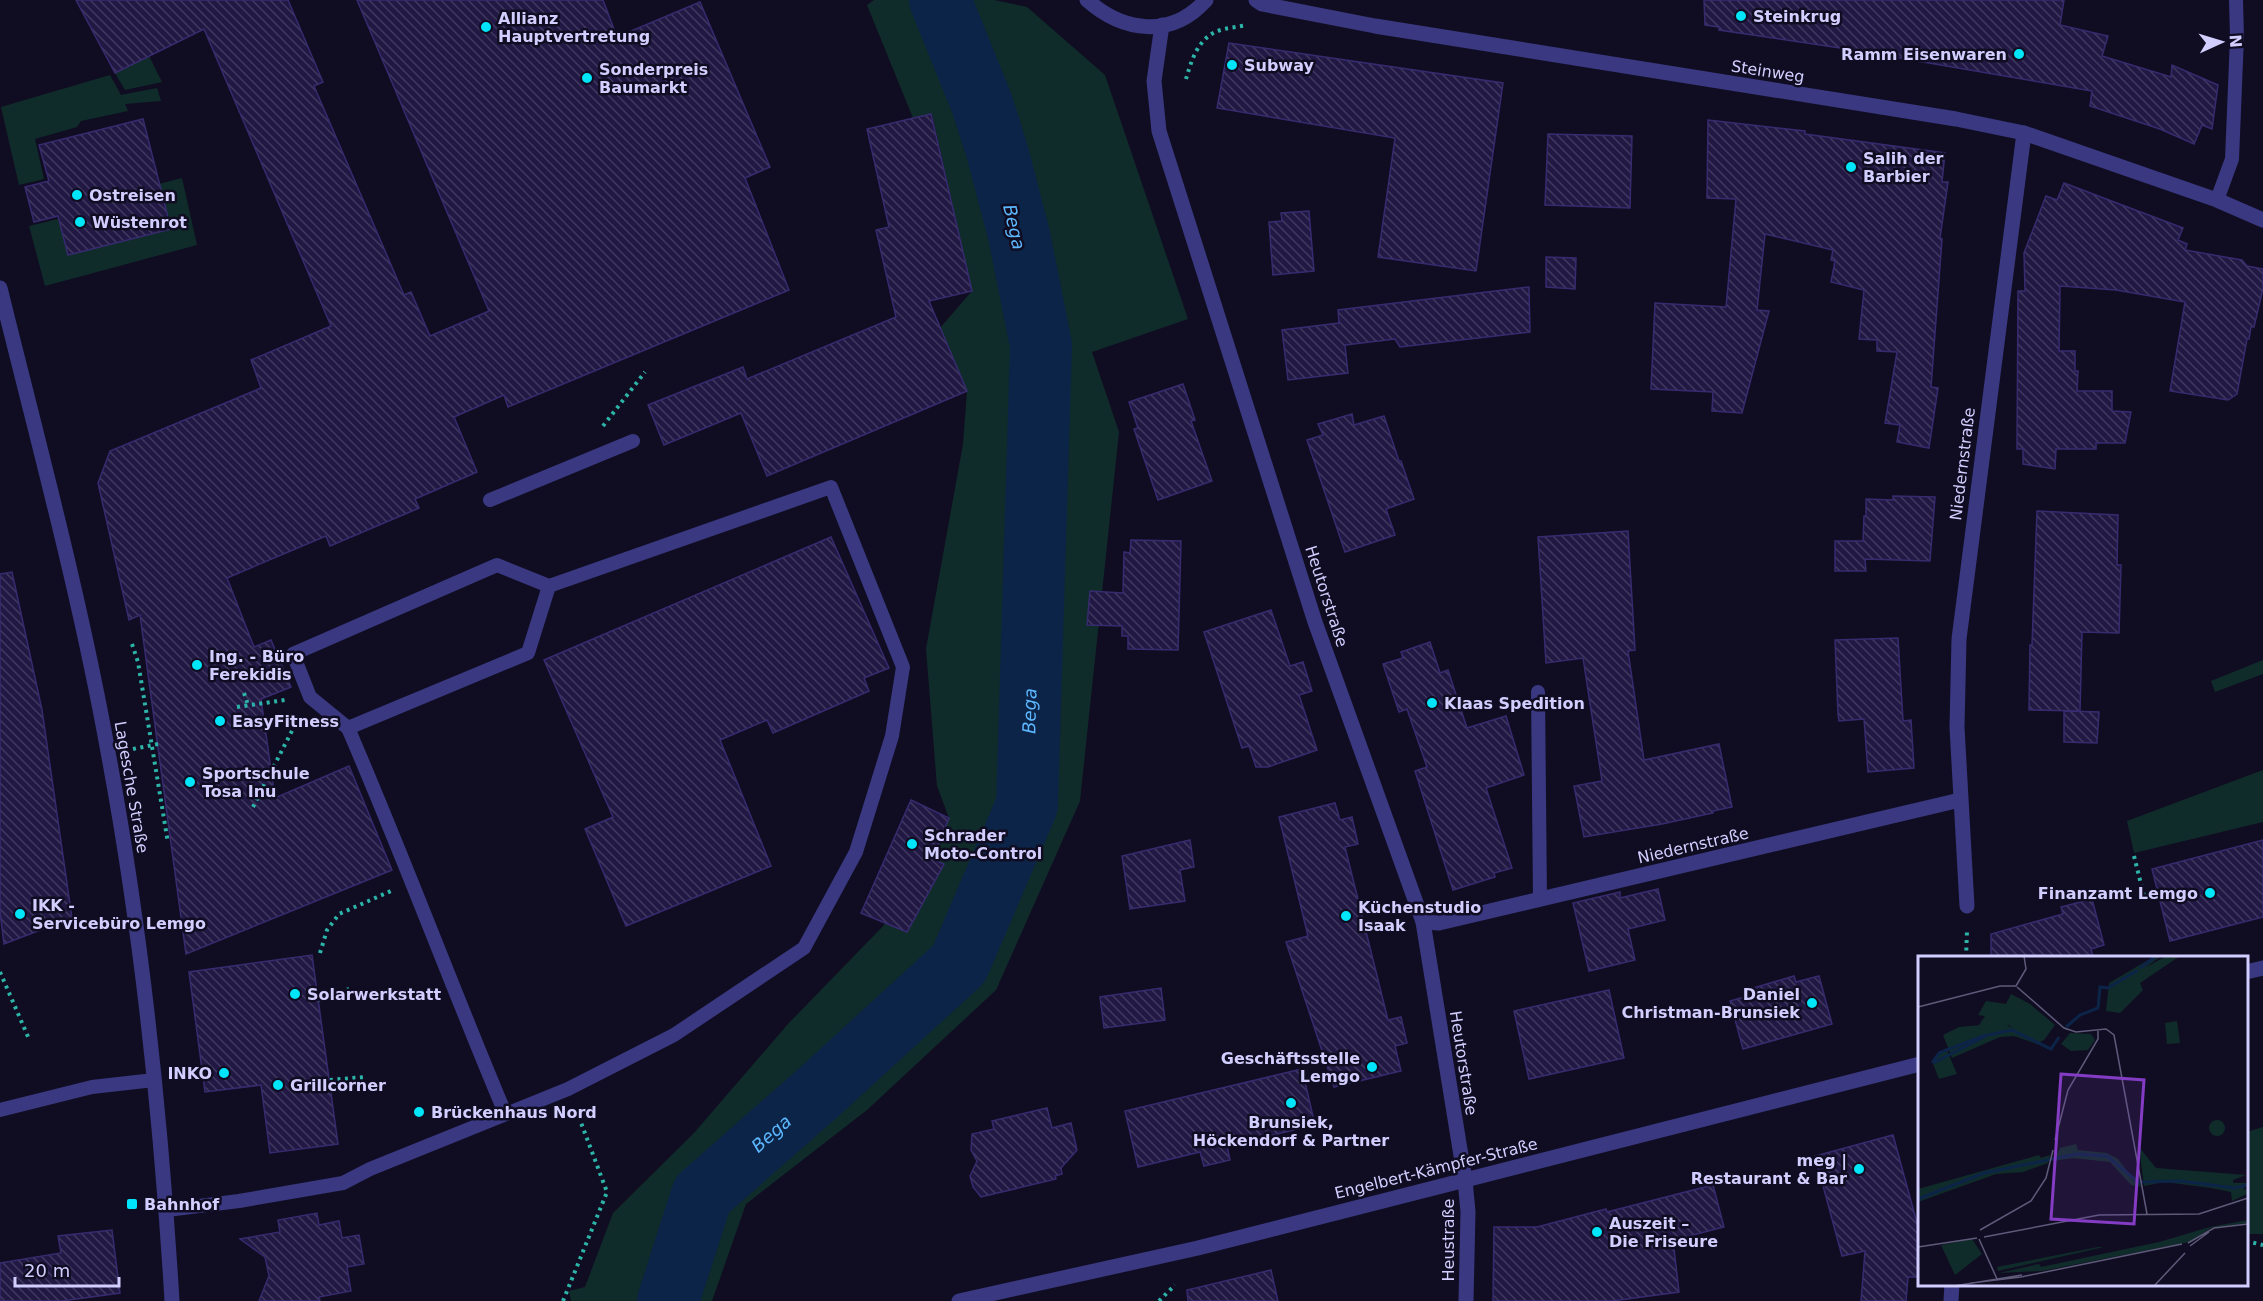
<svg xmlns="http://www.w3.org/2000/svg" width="2263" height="1301" font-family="'DejaVu Sans',sans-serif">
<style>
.green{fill:#102c2a}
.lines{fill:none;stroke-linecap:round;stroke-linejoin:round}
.river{stroke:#0c2447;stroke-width:62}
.building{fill:url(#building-back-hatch);stroke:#372b6f;stroke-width:1.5}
.path{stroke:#2db4a9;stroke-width:4;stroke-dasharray:3 4.5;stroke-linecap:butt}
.service{stroke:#393881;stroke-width:14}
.minor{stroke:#393881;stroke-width:15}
.tertiary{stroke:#393881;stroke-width:15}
.poi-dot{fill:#00e5f9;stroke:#100d22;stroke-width:2}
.labels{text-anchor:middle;stroke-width:5;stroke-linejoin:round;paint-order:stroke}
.poi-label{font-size:16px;font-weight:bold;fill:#d2ceff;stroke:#100d22;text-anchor:start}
.street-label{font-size:16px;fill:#d2ceff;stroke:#100d22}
.water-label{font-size:18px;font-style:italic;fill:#5cb7ff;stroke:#100d22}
.inset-river{fill:none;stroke:#0c2447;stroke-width:3}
.inset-road{fill:none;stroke:#5e5a7a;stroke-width:1.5}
.view{fill:#843cc5;fill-opacity:0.15;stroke:#843cc5;stroke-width:3}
.inset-edge{fill:none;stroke:#d2ceff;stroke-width:3}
</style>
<defs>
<pattern id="building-back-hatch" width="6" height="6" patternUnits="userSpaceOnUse" patternTransform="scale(1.5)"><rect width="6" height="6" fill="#211943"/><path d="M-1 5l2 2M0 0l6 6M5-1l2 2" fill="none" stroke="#40395f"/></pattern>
</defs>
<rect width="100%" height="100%" fill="#100d22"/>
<g class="green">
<polygon points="874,0 994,0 1027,7 1105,75 1188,319 1092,352 1119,432 1080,801 996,990 867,1110 746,1204 712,1301 571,1301 569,1291 585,1287 613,1213 694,1133 788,1024 886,923 907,932 944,865 932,859 949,818 937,786 926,649 963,444 967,391 940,328 972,291 932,114 913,118 867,5"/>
<polygon points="149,56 162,82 125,90 115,73"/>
<polygon points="110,75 121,95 157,88 161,101 125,104 128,111 81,121 77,127 35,139 44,179 19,185 1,107"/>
<polygon points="182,178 197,245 45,286 29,226 58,219 68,255 171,229 159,184"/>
<polygon points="2263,660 2263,674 2215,692 2211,681"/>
<polygon points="2263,770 2263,822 2134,853 2127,821"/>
<polygon points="2263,1127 2263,1234 2247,1234 2247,1132"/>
</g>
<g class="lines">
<path class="river" id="s1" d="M668 1301 702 1195 819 1092 959 964 1027 805 1041 345 1019 235 997 151 982 104 940 0"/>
</g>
<g class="building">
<polygon points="76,0 288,0 323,82 314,86 404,295 411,292 430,336 489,311 357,0 603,0 617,37 700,2 770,167 745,178 789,290 508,407 504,395 454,417 477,472 415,499 419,508 330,546 326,536 227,578 254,647 271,640 291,687 261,699 275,798 349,766 392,870 186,954 140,615 129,620 98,483 110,451 261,388 251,360 331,326 204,29 115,73"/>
<polygon points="1704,0 2064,0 2060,25 2108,36 2102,56 2171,77 2172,65 2218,85 2212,129 2202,125 2194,144 2160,129 2090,106 2092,91 1847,49 1719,30 1719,27 1705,25"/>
<polygon points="1229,43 1503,83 1476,271 1378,257 1395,138 1217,108"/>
<polygon points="931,114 972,291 929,301 967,391 767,476 741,413 664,445 648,405 743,367 747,379 896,317 876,230 889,227 867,129"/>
<polygon points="143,119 171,229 68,255 58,216 34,222 25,187 49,181 39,145"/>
<polygon points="1708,120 1805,131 1805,134 1945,153 1942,182 1948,182 1940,238 1942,239 1931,387 1938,388 1929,448 1897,442 1900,425 1885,423 1897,352 1877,351 1877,340 1859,339 1864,290 1831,282 1835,261 1831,260 1833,250 1765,234 1757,310 1769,311 1742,413 1712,411 1713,392 1651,389 1655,303 1726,307 1736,199 1707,198"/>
<polygon points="1548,134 1632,136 1630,208 1545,205"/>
<polygon points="2064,183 2183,228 2178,240 2187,244 2185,250 2242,260 2247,266 2263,269 2263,288 2254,327 2251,327 2249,339 2247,339 2237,394 2228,400 2170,391 2185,302 2116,290 2060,286 2059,351 2075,351 2075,371 2078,371 2077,391 2112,391 2112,411 2131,412 2125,443 2096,443 2096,449 2056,449 2055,469 2023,464 2023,449 2017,449 2018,291 2025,291 2024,253 2046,196 2057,200"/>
<polygon points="1309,211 1314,271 1273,275 1269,222 1282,221 1281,213"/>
<polygon points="1546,257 1576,258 1575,289 1546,287"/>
<polygon points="1529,287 1530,332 1400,347 1395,339 1345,345 1348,373 1288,380 1282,330 1339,323 1338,310"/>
<polygon points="1183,384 1195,420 1191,421 1212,481 1158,500 1134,429 1138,428 1129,402"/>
<polygon points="1352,414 1354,425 1384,416 1399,461 1401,461 1414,499 1386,509 1395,535 1345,552 1307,440 1323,435 1318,424"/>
<polygon points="1893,496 1935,497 1930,561 1865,559 1866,571 1835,571 1835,541 1863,541 1864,516 1866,516 1866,499 1893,500"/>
<polygon points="2037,511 2118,515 2117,565 2121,565 2119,633 2082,632 2080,711 2029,710 2030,645 2032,645"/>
<polygon points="1628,531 1635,650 1628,651 1644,760 1719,744 1732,807 1713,811 1713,813 1662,824 1584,837 1574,786 1602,781 1583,658 1546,663 1538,537"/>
<polygon points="831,537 889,668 864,678 869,691 773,733 767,720 720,740 771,866 626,926 585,829 613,817 544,660"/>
<polygon points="1131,540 1181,541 1178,650 1128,649 1128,636 1122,636 1122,626 1087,625 1090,591 1123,593 1124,552 1130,553"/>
<polygon points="12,572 42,710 72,918 4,944 0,912 0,574"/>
<polygon points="1271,610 1290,666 1303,662 1312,691 1299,695 1317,750 1268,767 1256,767 1249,746 1242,748 1204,632"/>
<polygon points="1898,638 1903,721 1911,720 1914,768 1868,772 1864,719 1839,721 1838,714 1835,640"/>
<polygon points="1430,642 1440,673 1448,670 1467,728 1506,716 1524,775 1486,788 1512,868 1494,873 1495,877 1453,890 1415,771 1427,767 1407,709 1399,712 1383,664 1403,658 1401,652"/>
<polygon points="2064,711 2099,712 2097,743 2064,742"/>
<polygon points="911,800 949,818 932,859 944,864 907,932 861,913"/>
<polygon points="1335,803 1340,820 1352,817 1358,844 1345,847 1388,1020 1401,1017 1407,1043 1395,1046 1401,1071 1334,1087 1286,942 1308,936 1279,817"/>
<polygon points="1190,840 1194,867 1180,870 1185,901 1130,909 1122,856"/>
<polygon points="2263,840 2263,917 2170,941 2152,869"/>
<polygon points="1658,889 1665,920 1628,929 1635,960 1589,971 1573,903 1620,892 1620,898"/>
<polygon points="2092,899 2104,945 2091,949 2093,957 1991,957 1991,934 2063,914 2061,907"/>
<polygon points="312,955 338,1144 270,1153 261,1085 205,1092 189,972"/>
<polygon points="1794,976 1796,982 1819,976 1832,1024 1743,1049 1730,1001 1751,995 1750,989"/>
<polygon points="1161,988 1165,1020 1104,1028 1100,997"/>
<polygon points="1609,990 1624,1058 1529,1079 1514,1011"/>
<polygon points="1302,1069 1315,1125 1227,1146 1230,1160 1204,1166 1200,1152 1138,1167 1125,1111"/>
<polygon points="1047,1108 1052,1128 1071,1123 1077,1150 1061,1168 1062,1174 1055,1176 1056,1179 981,1197 973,1187 970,1176 977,1161 971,1150 972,1134 994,1129 992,1121"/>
<polygon points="1893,1135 1920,1234 1918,1277 1908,1277 1906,1301 1861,1301 1865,1251 1842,1256 1815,1156"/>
<polygon points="1713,1185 1724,1227 1673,1240 1679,1292 1612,1301 1493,1301 1494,1227 1537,1227 1606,1209 1607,1212"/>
<polygon points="317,1213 319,1225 339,1221 342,1238 359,1235 364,1264 347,1267 351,1291 319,1297 320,1301 259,1301 269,1276 265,1257 240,1239 280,1232 278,1220"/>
<polygon points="112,1230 120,1293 62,1301 0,1301 0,1263 61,1253 58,1236"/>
<polygon points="1271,1270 1278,1301 1188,1301 1187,1290"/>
</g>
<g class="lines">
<g class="path">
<path d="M1186 79C1191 62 1197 41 1215 32 1224 28 1238 27 1247 25"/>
<polyline points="603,426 645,372"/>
<polyline points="132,644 138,662 168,843"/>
<polyline points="244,693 248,705"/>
<polyline points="237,707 285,700"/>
<polyline points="133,749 158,744"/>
<polyline points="253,807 298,719"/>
<polyline points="2134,856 2144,896"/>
<polyline points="320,953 327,930 339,914 391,891"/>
<polyline points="1966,958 1967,931"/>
<polyline points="0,972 29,1039"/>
<polyline points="319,1000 349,989"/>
<polyline points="330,1080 365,1077"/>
<polyline points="2246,1241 2263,1245"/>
<polyline points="563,1301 607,1192 577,1112"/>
<polyline points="1159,1301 1175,1285"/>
</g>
<g class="service">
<polyline points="2217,200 2232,159 2237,37 2236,0"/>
<polyline points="490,500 633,441"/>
<polyline points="1538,692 1540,899"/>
<path d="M348 728C403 855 451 985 505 1113"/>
<polyline points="0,1110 92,1087 154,1080"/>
<polyline points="167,1210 239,1201 343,1183 370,1169 568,1089 674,1035 804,948 856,852 892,736 903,667 831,487 549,586 497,565 293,654 310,697 348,728 528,653 549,586"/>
</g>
<g class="minor">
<polyline points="1162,25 1154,81 1159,131 1315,622 1423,922 1465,1180 1468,1212 1466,1301"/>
<polyline points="1967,906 1957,727 1959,639 2024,133"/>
<polyline points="1423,922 1439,923 1960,800"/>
<polyline points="1951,1301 1952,1284"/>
</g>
<g class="tertiary">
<path d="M1087 0C1123 32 1171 39 1206 0"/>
<polyline points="1256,0 1262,4 1375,26 1956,119 2024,133 2217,200 2263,220"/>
<path d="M0 288C38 442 80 596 108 752 142 933 161 1117 172 1301"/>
<polyline points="2246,972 2263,968"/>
<polyline points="959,1301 1198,1248 1920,1064"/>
</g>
</g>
<g class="poi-dot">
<circle cx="1741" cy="16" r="6"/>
<circle cx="486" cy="27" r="6"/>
<circle cx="2019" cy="54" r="6"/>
<circle cx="1232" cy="65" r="6"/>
<circle cx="587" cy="78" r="6"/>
<circle cx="1851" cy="167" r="6"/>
<circle cx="77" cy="195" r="6"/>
<circle cx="80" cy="222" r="6"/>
<circle cx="197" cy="665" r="6"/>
<circle cx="1432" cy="703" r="6"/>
<circle cx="220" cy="721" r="6"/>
<circle cx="190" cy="782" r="6"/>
<circle cx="912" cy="844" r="6"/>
<circle cx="2210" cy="893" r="6"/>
<circle cx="20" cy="914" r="6"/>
<circle cx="1346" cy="916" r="6"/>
<circle cx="295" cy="994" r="6"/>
<circle cx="1812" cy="1003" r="6"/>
<circle cx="1372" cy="1067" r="6"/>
<circle cx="224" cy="1073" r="6"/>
<circle cx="278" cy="1085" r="6"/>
<circle cx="1291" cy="1103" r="6"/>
<circle cx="419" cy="1112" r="6"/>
<circle cx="1859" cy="1169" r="6"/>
<rect x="126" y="1198" width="12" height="12" rx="3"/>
<circle cx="1597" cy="1232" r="6"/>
</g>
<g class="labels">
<g class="poi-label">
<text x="1753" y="22">Steinkrug</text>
<text x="498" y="24">Allianz<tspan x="498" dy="18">Hauptvertretung</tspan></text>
<text x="2007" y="60" text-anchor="end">Ramm Eisenwaren</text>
<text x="1244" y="71">Subway</text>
<text x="599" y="75">Sonderpreis<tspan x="599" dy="18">Baumarkt</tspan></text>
<text x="1863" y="164">Salih der<tspan x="1863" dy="18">Barbier</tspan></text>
<text x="89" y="201">Ostreisen</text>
<text x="92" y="228">Wüstenrot</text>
<text x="209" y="662">Ing. - Büro<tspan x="209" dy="18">Ferekidis</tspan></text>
<text x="1444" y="709">Klaas Spedition</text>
<text x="232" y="727">EasyFitness</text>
<text x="202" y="779">Sportschule<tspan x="202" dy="18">Tosa Inu</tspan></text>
<text x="924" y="841">Schrader<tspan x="924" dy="18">Moto-Control</tspan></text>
<text x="2198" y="899" text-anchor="end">Finanzamt Lemgo</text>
<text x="32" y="911">IKK -<tspan x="32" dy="18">Servicebüro Lemgo</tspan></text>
<text x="1358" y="913">Küchenstudio<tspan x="1358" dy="18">Isaak</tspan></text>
<text x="307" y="1000">Solarwerkstatt</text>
<text x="1800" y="1000" text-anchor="end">Daniel<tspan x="1800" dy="18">Christman-Brunsiek</tspan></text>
<text x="1360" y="1064" text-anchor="end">Geschäftsstelle<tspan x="1360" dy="18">Lemgo</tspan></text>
<text x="212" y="1079" text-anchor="end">INKO</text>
<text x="290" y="1091">Grillcorner</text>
<text x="431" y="1118">Brückenhaus Nord</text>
<text x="1291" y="1128" text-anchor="middle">Brunsiek,<tspan x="1291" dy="18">Höckendorf &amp; Partner</tspan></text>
<text x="1847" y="1166" text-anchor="end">meg |<tspan x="1847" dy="18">Restaurant &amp; Bar</tspan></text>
<text x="144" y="1210">Bahnhof</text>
<text x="1609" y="1229">Auszeit –<tspan x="1609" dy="18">Die Friseure</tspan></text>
</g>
<g class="street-label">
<text transform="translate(1768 71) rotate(9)" y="6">Steinweg</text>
<text transform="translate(1962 464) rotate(-83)" y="6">Niedernstraße</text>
<text transform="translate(1327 596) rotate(72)" y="6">Heutorstraße</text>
<text transform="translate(132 787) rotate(80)" y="6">Lagesche Straße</text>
<text transform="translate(1693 845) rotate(-13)" y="6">Niedernstraße</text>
<text transform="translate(1464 1063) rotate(81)" y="6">Heutorstraße</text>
<text transform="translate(1436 1168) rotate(-14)" y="6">Engelbert-Kämpfer-Straße</text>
<text transform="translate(1448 1240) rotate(-90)" y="6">Heustraße</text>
</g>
<g class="water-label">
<text transform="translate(1014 227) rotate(77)" y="6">Bega</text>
<text dy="6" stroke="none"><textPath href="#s1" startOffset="724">Bega</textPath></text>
<text dy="6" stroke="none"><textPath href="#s1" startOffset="204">Bega</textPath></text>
</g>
</g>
<g transform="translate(1918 956)">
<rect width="330" height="330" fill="#100d22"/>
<path d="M237 0H243L227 12 248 0H262L222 27 225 34 202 57 188 55 191 27ZM259 65 262 87 249 88 247 67ZM85 67 136 94 96 80 82 81 34 102 25 79 41 71ZM28 92 39 118 21 123 14 105ZM291 172a8 8 0 1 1 16 0a8 8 0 1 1-16 0ZM158 188 160 194 189 197 200 203 213 220 221 224 223 231 213 229 192 206 155 202 135 205 142 192ZM221 191 238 212 328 219 315 224V227H329L325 234 329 233V238L314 245 313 236 293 232 247 226 226 230ZM121 199 123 202 132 199 130 207 105 216 78 218 0 246V233ZM330 264V267L293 272 271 286 124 315 81 317 121 308 123 311 241 286 292 271ZM180 291H186L80 315 79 311Z" fill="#102c2a"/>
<path d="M152 77 173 78 177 84 170 94 153 95 143 88ZM54 283 64 298 37 319 23 289Z" fill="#102c2a"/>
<path d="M93 38 112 48 137 69 126 84 120 87 102 79 91 69H61L67 60 60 59 68 45 88 48Z" fill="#102c2a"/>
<path class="inset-river" d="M222 12 238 0M148 71 162 59 180 52 182 31 190 32 220 14M14 107 21 97 65 80 94 74 133 93 141 81M15 107 68 80M0 243 66 217 159 198 189 200 220 226 263 225 316 232 330 229"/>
<path class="inset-road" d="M99 31 146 72 158 76 188 73 196 79 229 258M0 51 82 30H98L108 13 106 0M137 184 150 134 180 83V75M62 274 113 245 128 222 135 194M66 281 181 259 281 258 330 242M61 283 79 323M270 287 296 272 330 268M272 290 291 276M0 291 59 282M53 327 103 321 264 288M36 330 104 319M236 330 267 297"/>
<path class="view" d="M143 118 226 124 216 268 133 263Z"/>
<rect width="330" height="330" class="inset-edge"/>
</g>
<g transform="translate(2221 42) rotate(86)" stroke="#100d22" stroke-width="4.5" paint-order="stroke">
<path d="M0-4.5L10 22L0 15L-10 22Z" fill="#d2ceff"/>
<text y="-9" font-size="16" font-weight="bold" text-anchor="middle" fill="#d2ceff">N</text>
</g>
<path d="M15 1277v9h104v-9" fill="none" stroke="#d2ceff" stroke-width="3"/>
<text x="24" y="1277" font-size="18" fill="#d2ceff" stroke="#100d22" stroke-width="4.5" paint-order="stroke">20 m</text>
</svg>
